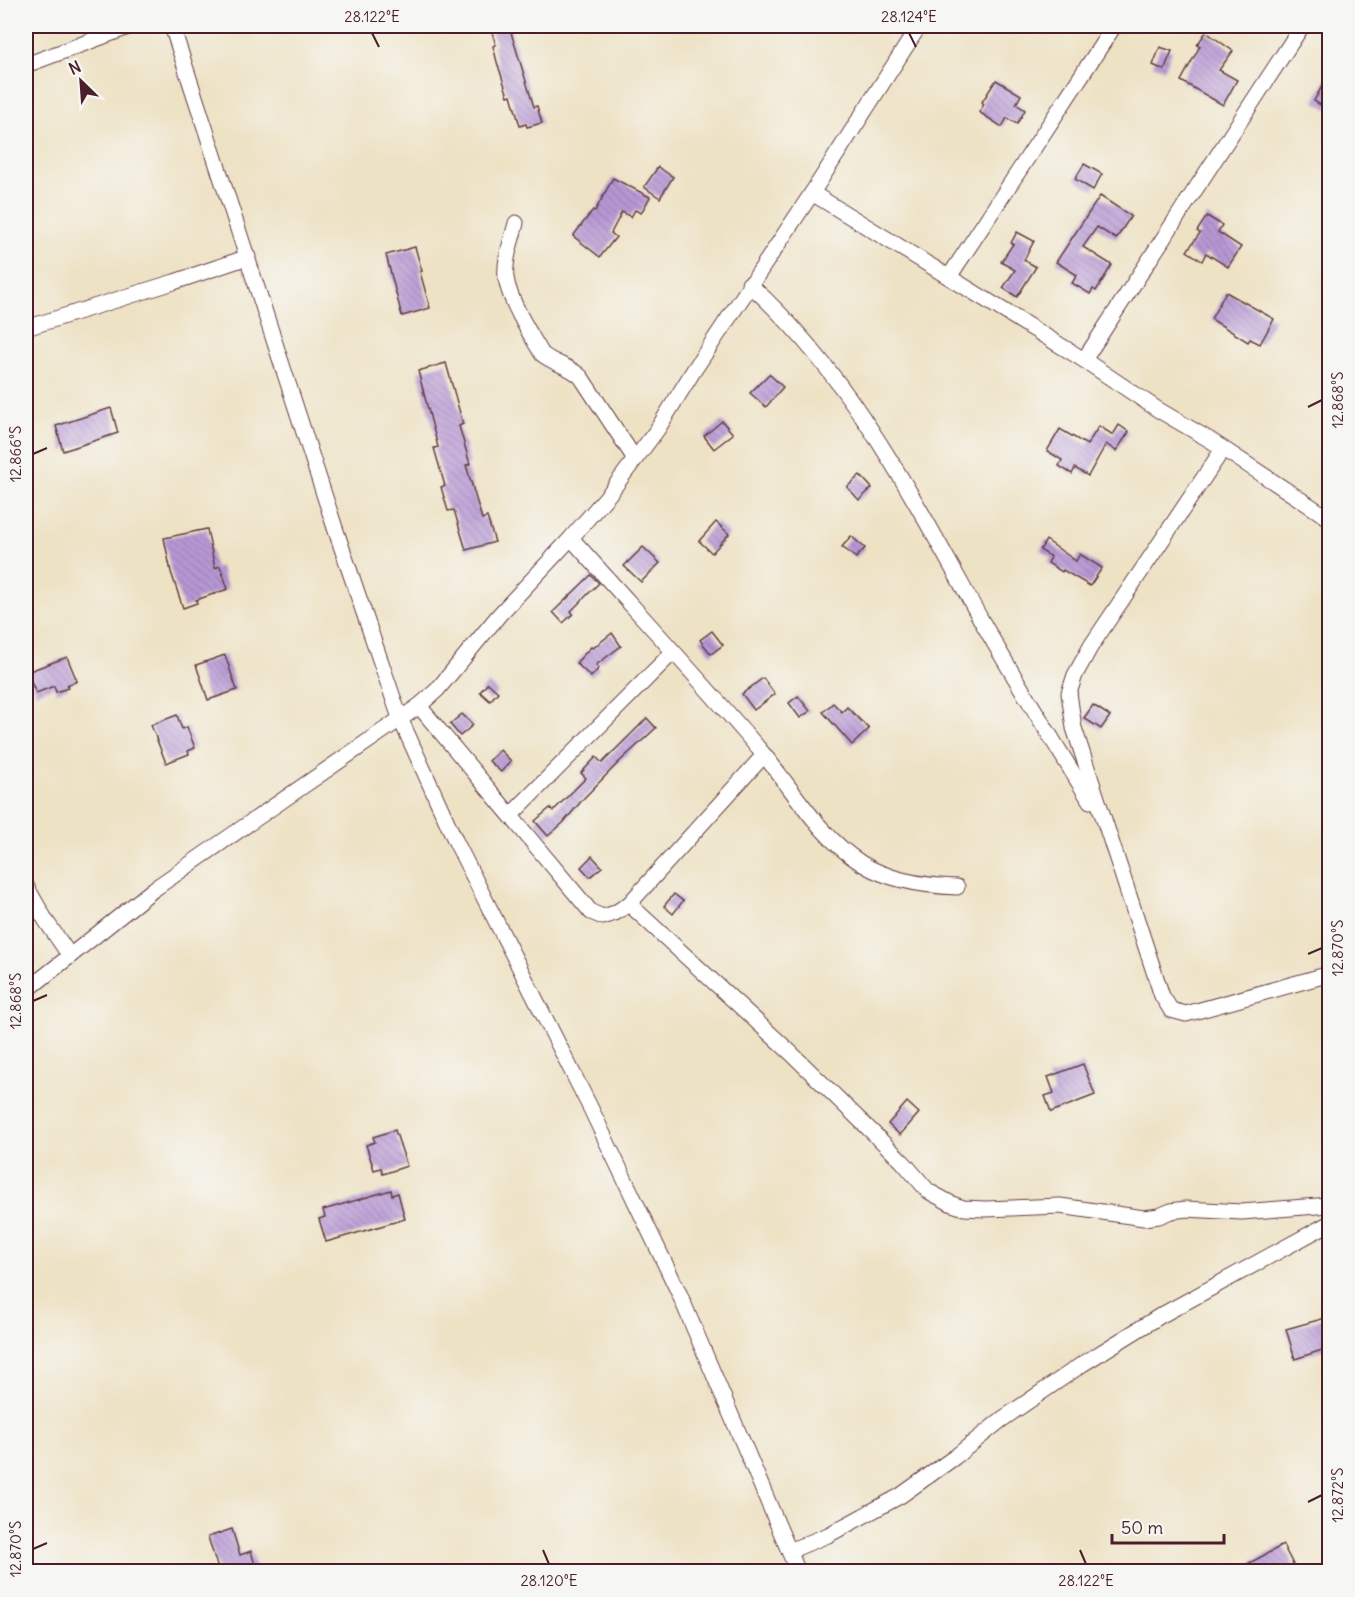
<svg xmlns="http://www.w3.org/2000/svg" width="1355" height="1597" font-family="Delius,sans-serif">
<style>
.building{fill:url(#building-back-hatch)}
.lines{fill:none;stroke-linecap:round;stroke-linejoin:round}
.street-casing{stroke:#633c42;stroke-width:17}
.street{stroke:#fff;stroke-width:15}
.ticks{fill:none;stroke:#4a1f2b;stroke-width:2}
.neatline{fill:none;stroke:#4a1f2b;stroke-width:2}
.ticks-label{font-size:15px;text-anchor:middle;fill:#4a1f2b}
</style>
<defs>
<pattern id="building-back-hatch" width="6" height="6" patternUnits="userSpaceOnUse" patternTransform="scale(1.5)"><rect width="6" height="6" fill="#b798d5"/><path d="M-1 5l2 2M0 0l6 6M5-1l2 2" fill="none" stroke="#977bad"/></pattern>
</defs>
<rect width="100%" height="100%" fill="#f6f6f2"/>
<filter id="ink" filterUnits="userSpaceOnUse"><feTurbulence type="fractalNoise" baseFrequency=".0167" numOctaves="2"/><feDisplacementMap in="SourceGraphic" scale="12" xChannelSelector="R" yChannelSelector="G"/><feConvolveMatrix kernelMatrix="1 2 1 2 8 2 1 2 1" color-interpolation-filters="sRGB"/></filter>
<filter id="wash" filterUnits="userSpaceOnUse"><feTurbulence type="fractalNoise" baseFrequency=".008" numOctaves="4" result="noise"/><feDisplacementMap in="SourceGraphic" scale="24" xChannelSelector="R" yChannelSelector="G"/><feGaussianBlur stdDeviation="1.35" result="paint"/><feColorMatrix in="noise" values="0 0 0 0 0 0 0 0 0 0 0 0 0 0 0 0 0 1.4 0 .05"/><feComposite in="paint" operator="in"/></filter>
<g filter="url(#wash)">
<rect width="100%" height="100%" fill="#eee2c5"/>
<g id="blocks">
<g class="building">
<polygon points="490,26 509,26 534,107 537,106 542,123 527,127 526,124 520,126 511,95 508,96 497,62 493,46 496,45"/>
<polygon points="1206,32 1233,51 1219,70 1237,80 1223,105 1181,81 1200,46 1197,45"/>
<polygon points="1160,47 1172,51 1164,70 1153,65"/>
<polygon points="1329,73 1329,110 1314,101"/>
<polygon points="996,80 1021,95 1016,104 1025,110 1017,124 1007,118 1002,127 979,112 984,104 982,102"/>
<polygon points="1084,164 1102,174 1093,190 1075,179"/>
<polygon points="658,167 673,177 660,198 644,187"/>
<polygon points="613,178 650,197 641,213 635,210 631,217 622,212 611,233 616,237 600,257 573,236 593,210 595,211"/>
<polygon points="1100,196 1131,216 1116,239 1097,227 1083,247 1112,265 1096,291 1093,289 1090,294 1072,283 1077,275 1056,262"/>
<polygon points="1207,216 1222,225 1218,232 1241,247 1228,267 1206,253 1202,261 1187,251 1200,233 1197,231"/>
<polygon points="1017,232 1034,241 1024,260 1036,267 1017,297 1003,288 1015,270 1001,262 1013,244 1011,243"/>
<polygon points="415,247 422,271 420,272 430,308 402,316 386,255"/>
<polygon points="1226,292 1274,319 1260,344 1250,339 1248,342 1211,319"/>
<polygon points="446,363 463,424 459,426 470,464 466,465 482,519 487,517 495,542 466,550 454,510 448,511 441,487 445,486 434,448 438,447 418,371"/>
<polygon points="769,374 783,387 766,407 750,393"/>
<polygon points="111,408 118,433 63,451 56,426"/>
<polygon points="722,421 733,434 714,449 704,436"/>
<polygon points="1119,425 1129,432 1116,451 1106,444 1088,476 1075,468 1072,474 1059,466 1062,460 1047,451 1060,429 1087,445 1099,426 1113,435"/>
<polygon points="860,475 872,488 859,500 847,487"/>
<polygon points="716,522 729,534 712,553 699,541"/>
<polygon points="207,529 215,568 220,566 228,589 196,600 197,603 183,608 171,572 164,538"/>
<polygon points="851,536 865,548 856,558 842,547"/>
<polygon points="1046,540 1076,561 1080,554 1102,568 1090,586 1063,570 1062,572 1048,563 1051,557 1040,550"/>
<polygon points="643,547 660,563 641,582 624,566"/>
<polygon points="591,575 599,583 571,611 573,614 563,623 553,612"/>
<polygon points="712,631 723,645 711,654 700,640"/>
<polygon points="612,633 621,646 596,665 599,668 591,677 576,663 591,647 593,648"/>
<polygon points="225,655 237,690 208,700 196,665"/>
<polygon points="67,657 77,681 67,685 68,688 56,692 54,686 36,693 27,672"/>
<polygon points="763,678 775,694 754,710 742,694"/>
<polygon points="488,683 498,692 490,701 480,692"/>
<polygon points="798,696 810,711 800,718 789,703"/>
<polygon points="833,703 842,712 847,707 869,729 852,745 823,712"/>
<polygon points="1093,705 1110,716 1101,729 1084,718"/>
<polygon points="462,714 473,725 460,736 450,724"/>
<polygon points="177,715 182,729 187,727 195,748 188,751 189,754 166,763 151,725"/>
<polygon points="647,718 656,728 618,763 584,798 563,823 548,836 535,821 550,808 553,811 586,778 581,773 596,757 602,763"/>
<polygon points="500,750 511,761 501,772 489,761"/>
<polygon points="592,856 602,867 590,877 581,867"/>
<polygon points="674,894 683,901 673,914 664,906"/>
<polygon points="1083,1064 1095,1095 1051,1112 1045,1096 1054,1093 1048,1077"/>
<polygon points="907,1102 919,1113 900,1135 888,1124"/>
<polygon points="395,1130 407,1166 383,1174 381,1168 374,1170 366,1145 375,1142 373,1137"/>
<polygon points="391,1190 392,1195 398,1193 405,1219 326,1242 319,1219 325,1217 323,1210"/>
<polygon points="1329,1317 1329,1341 1323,1343 1325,1349 1295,1359 1286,1329"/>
<polygon points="232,1529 240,1555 251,1551 257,1572 219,1572 208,1537"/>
<polygon points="1283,1545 1297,1572 1233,1572"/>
</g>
</g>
</g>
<g filter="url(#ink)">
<use href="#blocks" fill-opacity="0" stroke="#633c42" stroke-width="1.5"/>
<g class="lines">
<g class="street-casing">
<g id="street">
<polyline points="172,26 335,528 400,718 456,842 591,1109 679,1293 798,1572"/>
<polyline points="26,65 131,26"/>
<polyline points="812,193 1084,360 1157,409 1210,440 1330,519"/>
<path d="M516 223C512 240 504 260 506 278 509 300 530 334 542 354 554 364 570 366 581 377L635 459"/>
<polyline points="949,277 1114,26"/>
<path d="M749 284C851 375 915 501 980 618 1015 680 1053 740 1090 801"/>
<polyline points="26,328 174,282 248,257"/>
<polyline points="1084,360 1302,26"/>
<polyline points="1223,449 1091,646 1075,675 1069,693 1074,728 1162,996 1171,1010 1186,1014 1330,974"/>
<path d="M571 538C635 610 702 681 764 755 794 791 821 838 861 863 888 880 925 886 957 887"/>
<polyline points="419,706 591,912 603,917 615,913 629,904 764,755"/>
<polyline points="511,815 673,652"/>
<polyline points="26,886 46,921 70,956"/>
<polyline points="629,904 791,1053 903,1162 928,1191 952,1204 964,1208 985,1209 1060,1206 1144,1218 1159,1216 1171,1211 1186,1209 1242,1212 1330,1205"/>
<polyline points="26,991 154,889 419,706 437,690 499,615 571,538 609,494 657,430 694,370 812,193 919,26"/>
<polyline points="789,1551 828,1535 900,1496 955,1457 1001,1420 1081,1365 1160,1316 1330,1223"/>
</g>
</g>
<use href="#street" class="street"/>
</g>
</g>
<path class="ticks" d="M372 33 379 47M909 33 916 47M1308 407 1322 400M33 454 47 448M1308 954 1322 948M33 1001 47 995M1308 1502 1322 1495M33 1549 47 1543M543 1550 549 1564M1080 1550 1086 1564"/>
<rect width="1355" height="1597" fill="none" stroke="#f6f6f2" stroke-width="66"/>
<g transform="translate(81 81) rotate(335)" stroke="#f6f6f2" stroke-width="4.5" paint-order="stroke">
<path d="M0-4.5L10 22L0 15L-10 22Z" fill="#4a1f2b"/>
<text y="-9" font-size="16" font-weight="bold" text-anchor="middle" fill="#4a1f2b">N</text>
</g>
<path d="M1112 1534v9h112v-9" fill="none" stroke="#4a1f2b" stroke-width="3"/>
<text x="1121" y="1534" font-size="18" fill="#4a1f2b" stroke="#f6f6f2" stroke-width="4.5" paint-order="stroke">50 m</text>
<rect x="33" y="33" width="1289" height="1531" class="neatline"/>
<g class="ticks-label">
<text x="372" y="22">28.122°E</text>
<text x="909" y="22">28.124°E</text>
<text transform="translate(1338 400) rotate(-90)" y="5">12.868°S</text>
<text transform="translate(16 454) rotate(-90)" y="5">12.866°S</text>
<text transform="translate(1338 948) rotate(-90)" y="5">12.870°S</text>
<text transform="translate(16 1001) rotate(-90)" y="5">12.868°S</text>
<text transform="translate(1338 1495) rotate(-90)" y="5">12.872°S</text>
<text transform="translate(16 1549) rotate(-90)" y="5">12.870°S</text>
<text x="549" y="1586">28.120°E</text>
<text x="1086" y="1586">28.122°E</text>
</g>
</svg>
